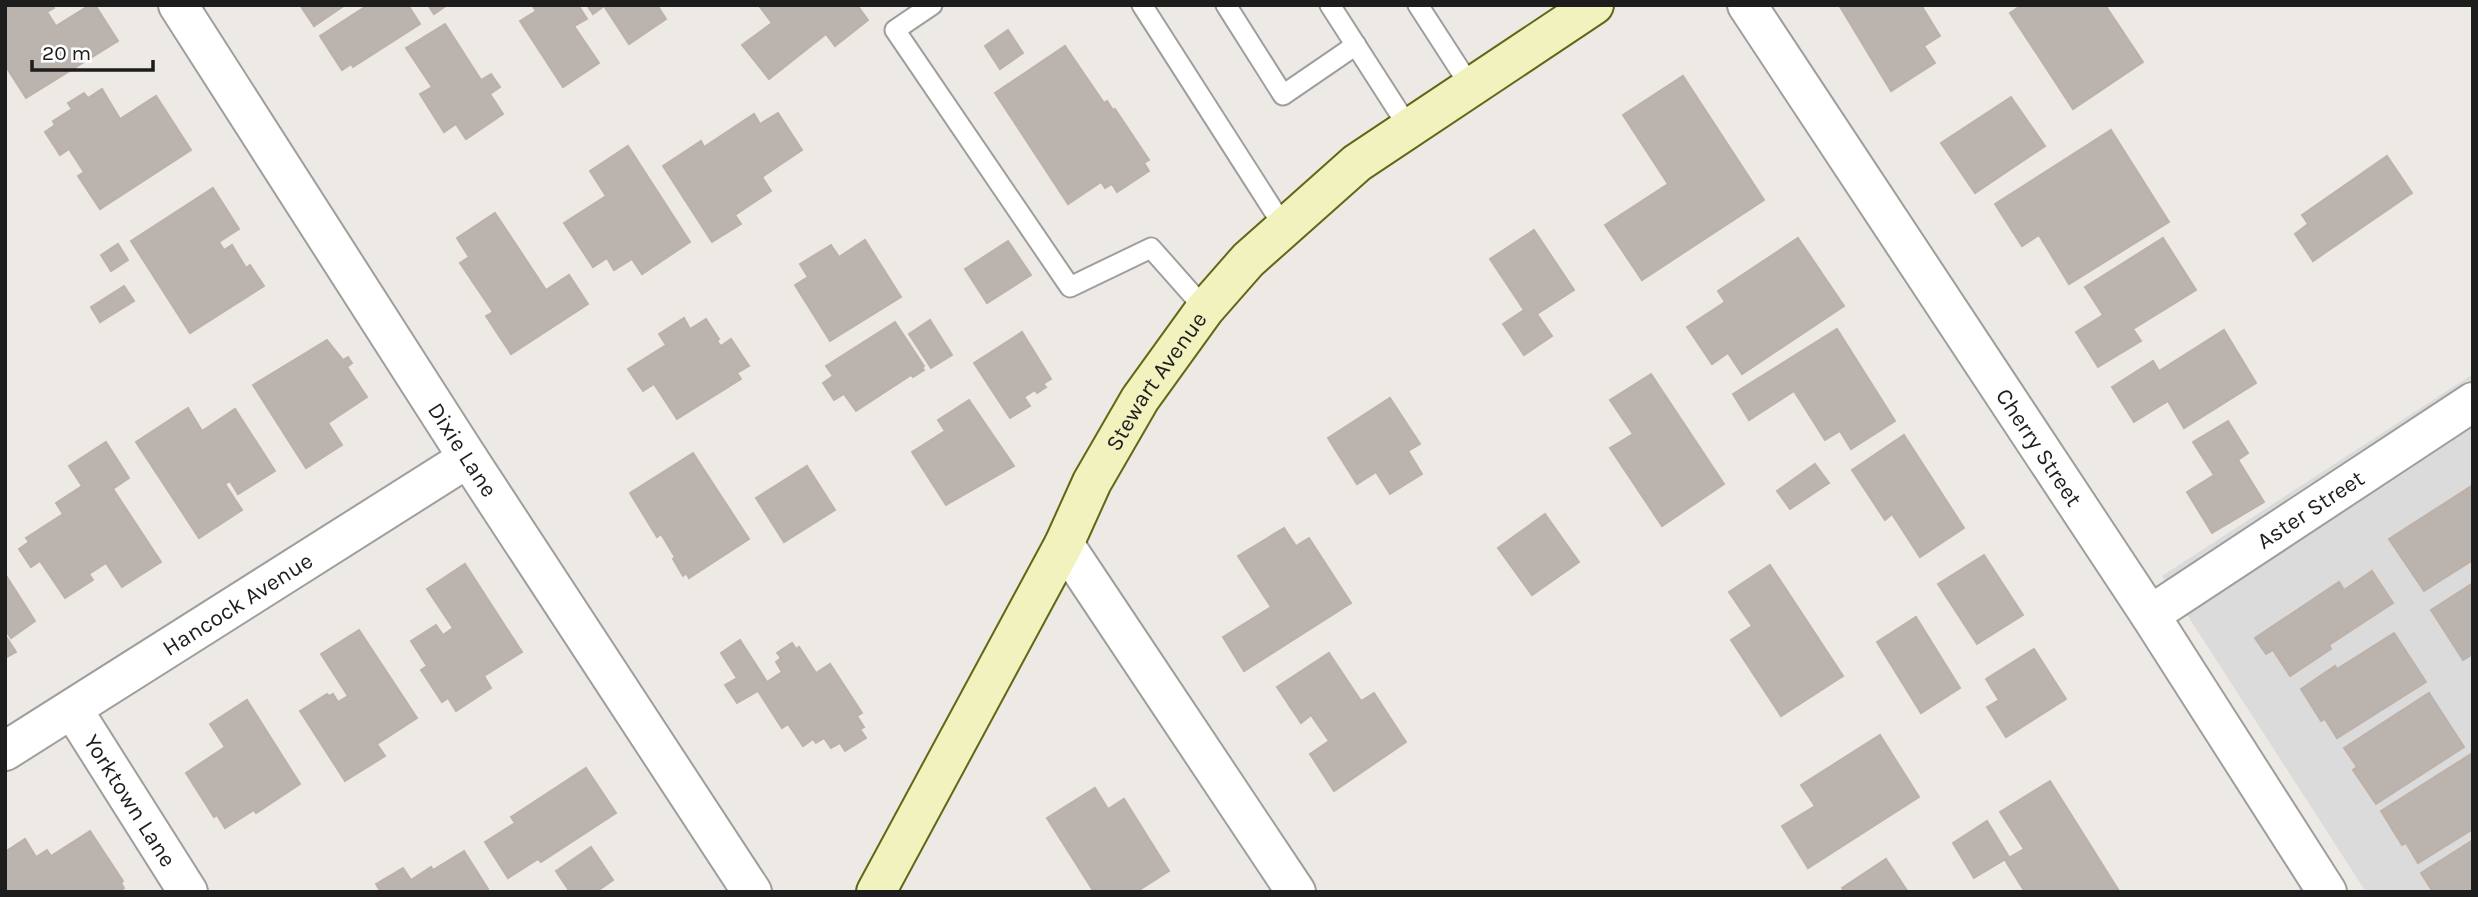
<svg xmlns="http://www.w3.org/2000/svg" width="2478" height="897" font-family="Karla,sans-serif">
<style>
.residential{fill:#dbdbdb}
.building{fill:#bab3ae;stroke:#bdb1a9;stroke-width:2}
.lines{fill:none;stroke-linecap:round;stroke-linejoin:round}
.lane-casing{stroke:#9e9e9e;stroke-width:23}
.street-casing{stroke:#9e9e9e;stroke-width:42}
.secondary-casing{stroke:#616712;stroke-width:42}
.lane{stroke:#fff;stroke-width:19}
.street{stroke:#fff;stroke-width:38}
.secondary{stroke:#f1f2be;stroke-width:38}
.labels{text-anchor:middle;stroke-width:5;stroke-linejoin:round;paint-order:stroke}
.street-label{font-size:23px;fill:#1d1d1d;stroke:#fff}
</style>
<rect width="100%" height="100%" fill="#edeae5"/>
<polygon class="residential" points="2473,374 2473,892 2366,892 2162,576"/>
<g class="building">
<polygon points="5,5 52,5 54,8 47,12 56,26 90,5 95,5 118,41 26,98 5,65"/>
<polygon points="300,5 345,5 314,26"/>
<polygon points="368,5 408,5 420,24 353,67 351,64 342,70 320,36"/>
<polygon points="428,5 447,5 434,14"/>
<polygon points="532,5 578,5 587,19 574,26 599,63 563,87 520,21 536,11"/>
<polygon points="587,5 657,5 666,19 629,44 604,6 593,14"/>
<polygon points="763,5 857,5 868,20 835,46 826,34 769,79 742,45 772,23 760,7"/>
<polygon points="1839,5 1921,5 1940,36 1924,46 1935,63 1891,91"/>
<polygon points="2022,5 2105,5 2143,62 2073,109 2010,13"/>
<polygon points="445,24 481,80 491,74 500,87 490,94 503,114 466,139 456,124 444,132 420,94 432,87 406,48"/>
<polygon points="1008,30 1023,53 1000,69 985,46"/>
<polygon points="1065,46 1104,103 1107,101 1113,110 1115,109 1149,160 1144,163 1149,171 1117,192 1112,184 1105,188 1101,182 1068,204 995,93"/>
<polygon points="1683,76 1764,200 1642,280 1605,225 1668,184 1623,115"/>
<polygon points="102,89 120,119 156,96 191,150 100,209 78,176 84,172 69,149 60,155 45,132 55,125 53,121 72,109 68,103 84,93 88,98"/>
<polygon points="2011,97 2045,146 1975,193 1941,143"/>
<polygon points="778,113 802,150 762,177 771,191 735,215 741,224 712,242 663,166 701,141 704,147 754,114 760,124"/>
<polygon points="2111,130 2169,222 2069,284 2039,235 2022,246 1995,204"/>
<polygon points="628,146 690,242 642,274 632,259 614,270 607,258 593,267 564,223 606,196 590,171"/>
<polygon points="2387,156 2412,193 2313,261 2295,234 2308,224 2302,215"/>
<polygon points="213,188 239,229 219,242 224,250 232,245 246,268 250,265 264,286 190,333 131,241"/>
<polygon points="495,213 546,290 569,275 588,304 511,354 486,316 493,312 460,263 469,257 457,238"/>
<polygon points="1534,230 1574,290 1537,314 1552,336 1524,355 1503,324 1524,310 1490,259"/>
<polygon points="1798,238 1844,306 1742,374 1728,353 1712,364 1687,327 1725,302 1718,291"/>
<polygon points="2163,238 2196,290 2133,329 2141,341 2098,367 2076,332 2103,315 2085,287"/>
<polygon points="865,240 901,297 830,341 795,285 808,277 800,264 831,245 839,257"/>
<polygon points="1008,241 1031,275 987,303 965,269"/>
<polygon points="118,244 128,260 111,271 101,255"/>
<polygon points="124,286 134,301 100,322 91,307"/>
<polygon points="684,318 690,329 706,319 719,339 717,341 721,346 731,339 749,366 737,373 741,379 677,419 654,384 643,391 628,369 666,345 659,334"/>
<polygon points="930,320 952,355 931,368 909,334"/>
<polygon points="895,322 924,366 922,368 924,370 913,377 911,375 856,411 844,394 834,400 823,383 833,376 826,366"/>
<polygon points="1837,329 1895,421 1851,449 1840,431 1825,440 1794,391 1749,420 1733,394"/>
<polygon points="2224,330 2256,383 2184,428 2168,401 2134,422 2112,387 2153,361 2159,371"/>
<polygon points="1022,332 1051,379 1043,384 1046,387 1037,393 1035,390 1024,397 1030,406 1010,418 974,363"/>
<polygon points="327,340 343,360 348,357 352,363 347,367 367,397 328,423 342,445 306,468 253,385"/>
<polygon points="1651,374 1724,484 1662,526 1610,448 1633,434 1610,400"/>
<polygon points="1390,398 1420,444 1408,451 1422,474 1390,494 1376,472 1357,484 1328,438"/>
<polygon points="969,400 1014,466 946,505 912,452 945,431 938,420"/>
<polygon points="188,408 202,431 235,409 275,471 238,494 230,481 225,484 242,510 199,538 136,442"/>
<polygon points="2228,421 2248,453 2238,460 2264,502 2212,533 2187,492 2214,475 2193,442"/>
<polygon points="1904,435 1964,528 1920,557 1892,514 1885,520 1852,470"/>
<polygon points="106,442 129,478 92,503 113,489 161,562 122,587 106,563 89,574 93,580 65,598 40,561 31,567 19,549 29,542 26,538 63,514 56,503 82,486 69,466"/>
<polygon points="693,453 749,539 689,578 686,573 683,576 673,559 675,557 661,534 657,537 630,493"/>
<polygon points="1815,464 1829,483 1790,509 1777,491"/>
<polygon points="807,466 835,510 784,542 756,498"/>
<polygon points="2473,485 2473,560 2424,591 2389,539"/>
<polygon points="1545,514 1579,562 1532,595 1498,548"/>
<polygon points="1284,528 1296,546 1309,538 1351,603 1244,671 1223,637 1271,607 1238,556"/>
<polygon points="1984,555 2023,615 1977,644 1938,584"/>
<polygon points="465,564 522,652 484,676 491,688 456,711 448,698 442,702 421,670 427,666 411,641 436,625 443,635 453,628 427,589"/>
<polygon points="1770,565 1843,676 1781,716 1731,640 1752,626 1729,592"/>
<polygon points="2372,571 2393,603 2329,645 2331,649 2290,676 2273,650 2266,654 2255,638 2339,582 2344,590"/>
<polygon points="5,574 35,621 11,638 5,629"/>
<polygon points="2473,583 2473,654 2463,660 2431,610"/>
<polygon points="1916,617 1960,688 1921,713 1877,642"/>
<polygon points="359,630 417,718 377,744 385,756 345,781 300,711 327,694 329,696 333,694 338,702 348,696 321,654"/>
<polygon points="2394,633 2426,682 2337,738 2325,719 2321,721 2301,689 2335,666 2337,669"/>
<polygon points="5,635 16,652 5,658"/>
<polygon points="740,640 767,682 782,672 776,662 781,658 777,653 792,643 796,649 799,647 816,673 830,664 862,713 857,716 864,727 860,729 866,738 845,751 840,743 831,748 824,738 816,743 813,739 803,746 788,724 782,728 758,691 737,703 725,685 737,678 721,653"/>
<polygon points="2034,649 2066,699 2006,737 1987,707 1999,700 1986,679"/>
<polygon points="1329,653 1361,701 1374,693 1406,742 1334,791 1310,754 1329,741 1311,715 1301,723 1277,687"/>
<polygon points="2429,693 2464,747 2376,804 2353,770 2357,767 2344,748"/>
<polygon points="247,700 300,784 256,813 254,810 225,828 217,815 214,817 186,773 225,747 210,724"/>
<polygon points="1880,735 1919,797 1808,868 1782,826 1815,806 1801,785"/>
<polygon points="2471,754 2473,829 2418,863 2406,843 2402,845 2381,811"/>
<polygon points="586,768 616,813 541,862 538,859 508,878 485,842 515,823 511,817"/>
<polygon points="2050,781 2119,891 2025,892 2005,860 2024,849 2000,812"/>
<polygon points="1095,788 1108,809 1124,799 1169,871 1136,892 1094,892 1047,818"/>
<polygon points="1987,821 2009,857 1974,878 1953,843"/>
<polygon points="90,831 123,881 121,883 124,888 122,890 123,892 5,892 5,852 25,839 36,857 47,850 51,856"/>
<polygon points="2473,840 2473,892 2433,892 2421,873"/>
<polygon points="591,847 613,880 596,892 570,892 556,871"/>
<polygon points="464,851 488,889 484,892 381,892 376,884 403,868 411,880 431,867 433,870"/>
<polygon points="1886,859 1908,892 1845,892 1842,888"/>
</g>
<g class="lines">
<g class="lane-casing">
<g id="lane">
<polyline points="932,5 895,30 1070,287 1151,248 1205,309"/>
<polyline points="1142,5 1284,227"/>
<polyline points="1226,5 1283,95 1356,45"/>
<polyline points="1330,5 1409,128"/>
<polyline points="1418,5 1471,87"/>
</g>
</g>
<g class="street-casing">
<g id="street">
<path id="s1" d="M178 5 468 458 752 892"/>
<path id="s2" d="M1747 5 2150 615 2327 892"/>
<polyline points="1064,544 1296,892"/>
<path id="s3" d="M2150 615 2473 402"/>
<path id="s4" d="M73 710 188 892"/>
<path id="s5" d="M5 751 468 458"/>
</g>
</g>
<g class="secondary-casing">
<g id="secondary">
<path id="s6" d="M876 892 1064 544 1092 482 1140 399 1205 309 1248 260 1357 163 1594 5"/>
</g>
</g>
<use href="#lane" class="lane"/>
<use href="#street" class="street"/>
<use href="#secondary" class="secondary"/>
</g>
<g class="labels">
<g class="street-label">
<text dy="8" stroke="none"><textPath href="#s6" startOffset="583">Stewart Avenue</textPath></text>
<text dy="8" stroke="none"><textPath href="#s2" startOffset="530">Cherry Street</textPath></text>
<text dy="8" stroke="none"><textPath href="#s1" startOffset="528">Dixie Lane</textPath></text>
<text dy="8" stroke="none"><textPath href="#s3" startOffset="192">Aster Street</textPath></text>
<text dy="8" stroke="none"><textPath href="#s5" startOffset="275">Hancock Avenue</textPath></text>
<text dy="8" stroke="none"><textPath href="#s4" startOffset="107">Yorktown Lane</textPath></text>
</g>
</g>
<rect width="2478" height="897" fill="none" stroke="#1d1d1d" stroke-width="14"/>
<path d="M32 60v10h121v-10" fill="none" stroke="#1d1d1d" stroke-width="3.5"/>
<text x="42" y="60" font-size="21" fill="#1d1d1d" stroke="#ffffff" stroke-width="5" paint-order="stroke">20 m</text>
</svg>
